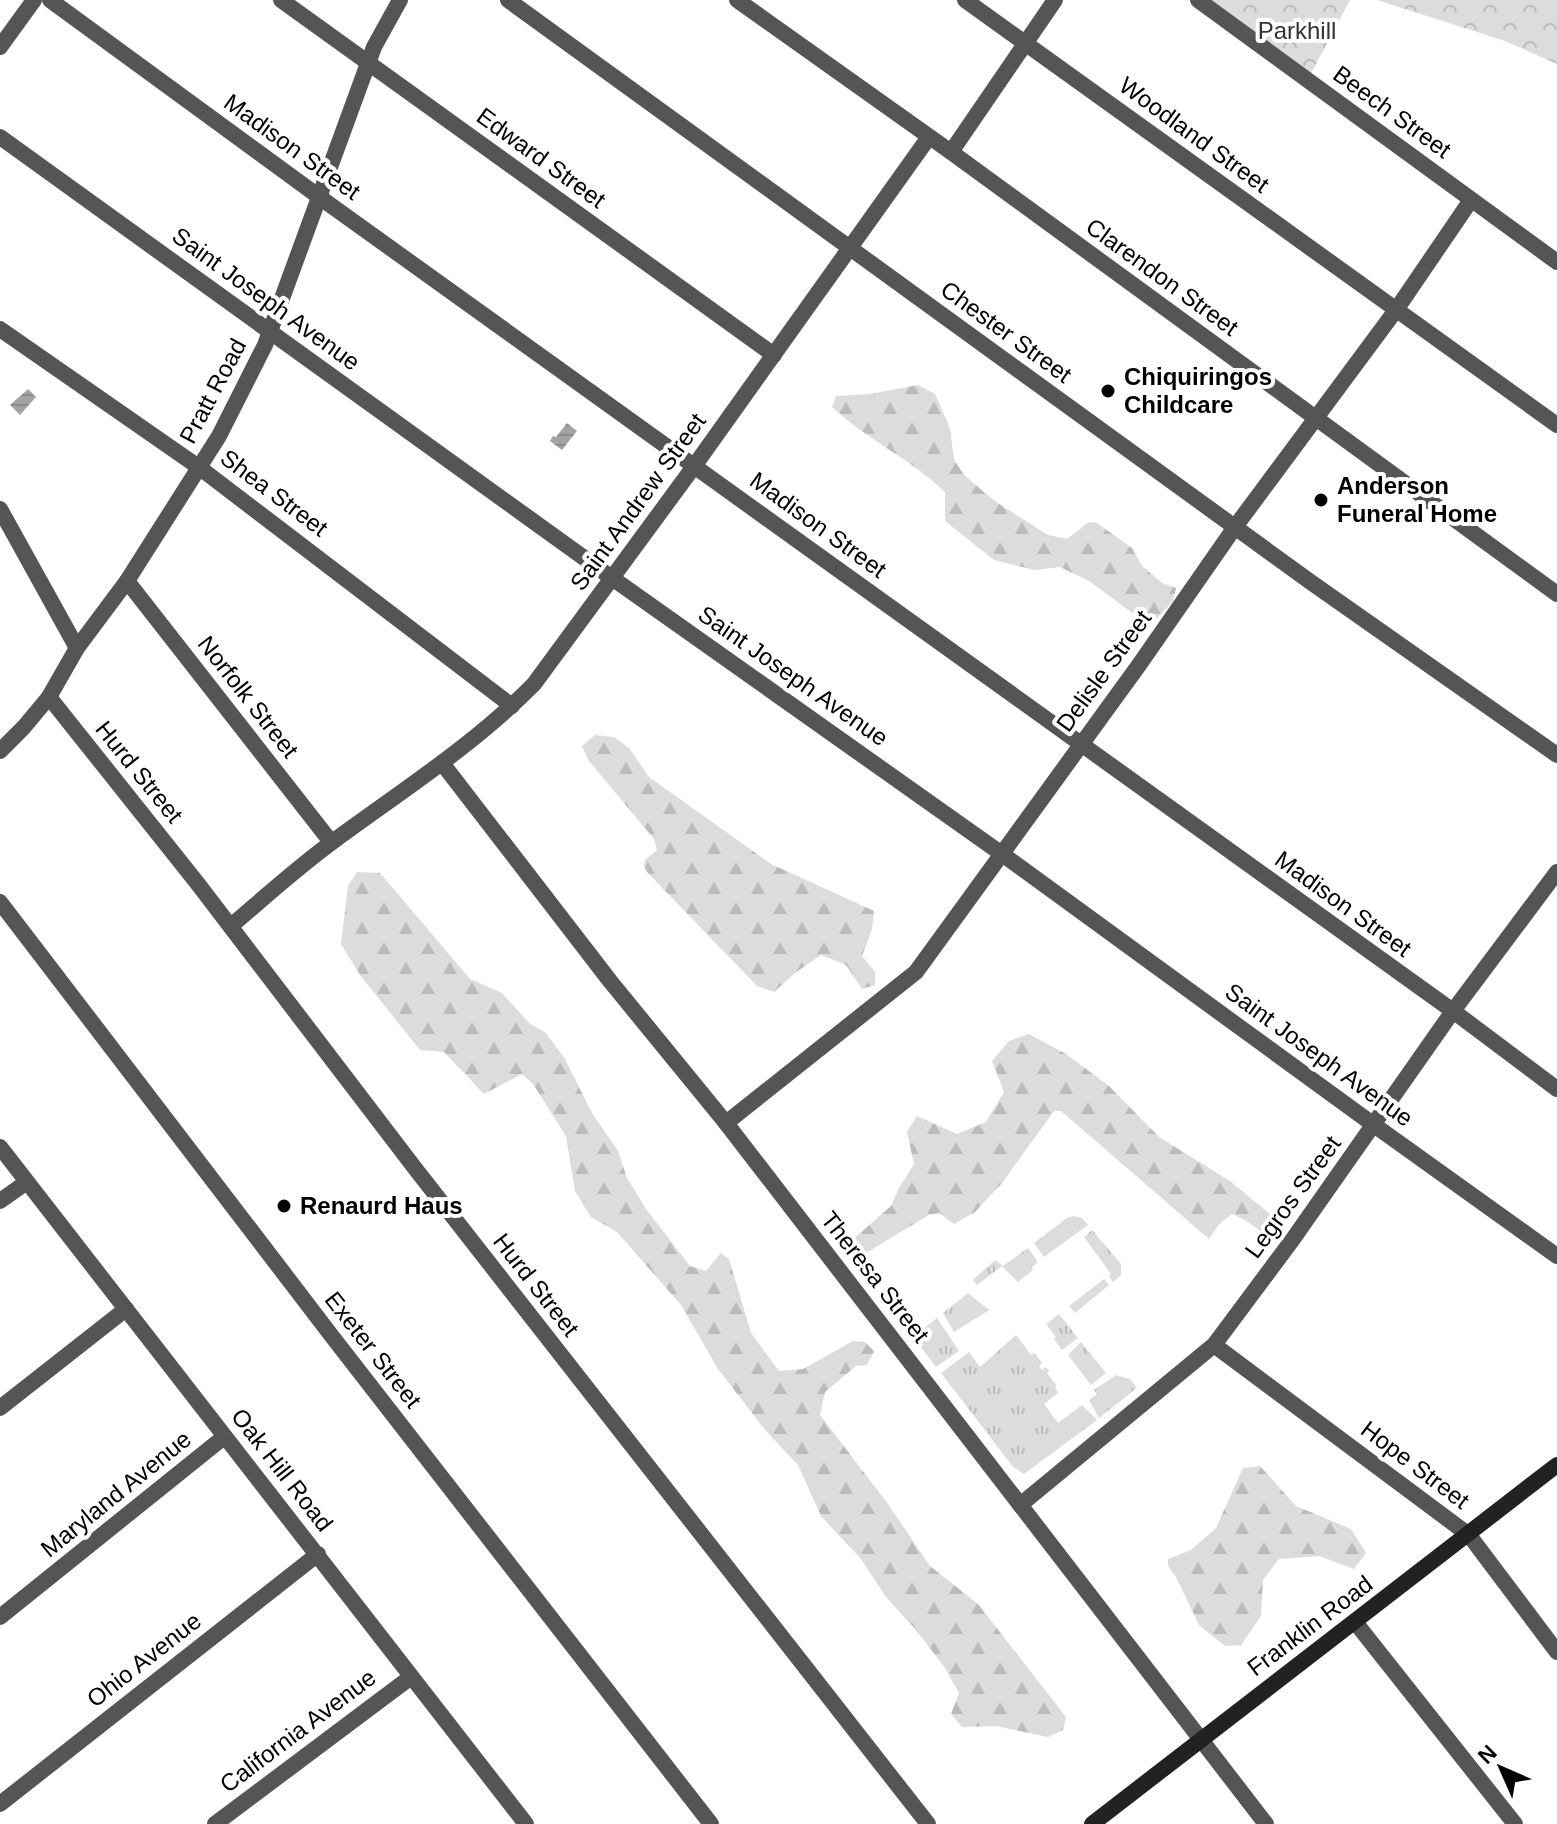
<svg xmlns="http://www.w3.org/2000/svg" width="1557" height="1824" font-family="Arial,sans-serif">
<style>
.grass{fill:url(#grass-tufts)}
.forest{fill:url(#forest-firs)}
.park{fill:url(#park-crowns)}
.water{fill:url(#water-rules)}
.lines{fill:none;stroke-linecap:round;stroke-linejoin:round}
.minor{stroke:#555;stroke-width:16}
.tertiary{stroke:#555;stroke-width:16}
.secondary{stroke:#222;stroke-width:16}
.poi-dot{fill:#000;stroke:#fff;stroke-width:3}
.labels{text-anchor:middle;stroke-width:8;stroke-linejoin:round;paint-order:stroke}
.park-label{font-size:24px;fill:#333;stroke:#fff}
.street-label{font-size:24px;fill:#000;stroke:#fff}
.poi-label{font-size:24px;font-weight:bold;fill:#000;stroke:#fff;text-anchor:start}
</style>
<defs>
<pattern id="grass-tufts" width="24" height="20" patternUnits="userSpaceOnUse" patternTransform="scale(2)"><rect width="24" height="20" fill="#dcdcdc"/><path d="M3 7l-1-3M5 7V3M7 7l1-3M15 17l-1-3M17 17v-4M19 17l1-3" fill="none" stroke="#bbb"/></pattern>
<pattern id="forest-firs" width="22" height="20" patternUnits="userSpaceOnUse" patternTransform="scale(2)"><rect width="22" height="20" fill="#dcdcdc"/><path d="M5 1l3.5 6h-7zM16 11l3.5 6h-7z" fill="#bbb"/></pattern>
<pattern id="park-crowns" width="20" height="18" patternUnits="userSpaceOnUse" patternTransform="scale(2)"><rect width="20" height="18" fill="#dcdcdc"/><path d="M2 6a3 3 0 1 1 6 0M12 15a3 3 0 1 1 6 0" fill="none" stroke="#bbb"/></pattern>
<pattern id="water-rules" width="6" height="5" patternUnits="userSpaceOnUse" patternTransform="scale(2)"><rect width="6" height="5" fill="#a3a3a3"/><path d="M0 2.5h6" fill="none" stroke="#8b8b8b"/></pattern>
</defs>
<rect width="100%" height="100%" fill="#fff"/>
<g class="grass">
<polygon points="1074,1216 1082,1218 1088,1225 1044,1257 1034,1243 1067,1218"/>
<polygon points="1092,1230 1121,1264 1121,1275 1113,1282 1109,1276 1111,1274 1084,1237"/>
<polygon points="1028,1248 1038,1262 1032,1267 1033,1270 1018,1282 1002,1266 977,1285 973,1280 995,1260 1003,1266"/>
<polygon points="1104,1279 1109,1285 1075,1313 1069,1306"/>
<polygon points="968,1293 989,1310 954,1332 943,1313"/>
<polygon points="1059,1314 1078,1338 1062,1350 1054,1339 1056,1337 1046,1324"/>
<polygon points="937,1318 959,1351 936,1367 913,1337"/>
<polygon points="1016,1335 1031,1355 1035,1353 1042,1363 1039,1366 1042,1370 1046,1367 1049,1371 1047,1373 1057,1386 1055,1387 1058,1393 1044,1404 1058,1423 1082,1405 1097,1420 1024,1474 1013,1467 941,1373 969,1352 980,1367"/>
<polygon points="1081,1342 1106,1373 1091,1385 1068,1355"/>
<polygon points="1116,1375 1130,1379 1137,1388 1099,1418 1089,1400 1097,1394 1094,1390"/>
</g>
<g class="forest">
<path d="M918 385 935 394 950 428 954 460 965 476 996 502 1048 535 1067 539 1089 522 1097 523 1132 548 1142 566 1162 583 1176 588 1173 601 1150 626 1089 581 1060 567 1034 570 994 560 945 521V492C911 459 866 439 832 407L836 396 870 394Z"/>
<polygon points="595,735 614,737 629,748 649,777 771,864 874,911 872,929 862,956 875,972 875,985 862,989 846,965 821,955 795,973 774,992 757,986 647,872 644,866 645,860 657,850 654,839 589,761 582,746"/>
<polygon points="357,872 380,873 470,979 502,993 529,1023 546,1033 565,1059 592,1113 618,1151 627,1178 646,1209 690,1266 706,1271 721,1253 729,1259 751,1333 779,1371 803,1369 853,1341 865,1342 874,1351 867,1365 856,1366 825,1392 820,1415 888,1504 930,1566 978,1604 1066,1717 1063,1730 1048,1737 996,1726 962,1727 951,1714 959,1693 945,1668 916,1630 886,1597 861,1559 821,1516 798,1465 766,1431 718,1369 681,1305 617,1232 591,1217 575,1191 566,1136 533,1084 522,1074 484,1094 444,1052 420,1050 360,975 341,944 348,886"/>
<polygon points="1029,1034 1066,1054 1109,1086 1159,1137 1230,1181 1277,1220 1266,1235 1245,1220 1232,1214 1219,1224 1209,1239 1061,1111 1054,1111 1002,1183 975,1212 954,1224 939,1213 929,1215 861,1256 849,1253 850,1242 891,1206 899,1188 914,1164 907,1132 917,1116 957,1134 986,1122 1004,1092 992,1061 1009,1041"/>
<polygon points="1260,1466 1296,1506 1351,1529 1366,1553 1354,1569 1319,1556 1279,1559 1263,1580 1261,1616 1241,1645 1225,1646 1199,1625 1176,1577 1168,1566 1168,1559 1191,1550 1216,1528 1243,1468"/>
</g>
<g class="park">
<polygon points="1198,0 1350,0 1308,79"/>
<polygon points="1377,0 1557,0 1557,64 1505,41"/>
</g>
<g class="water">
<polygon points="28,389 36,397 20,415 10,405"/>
<polygon points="567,423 577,431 562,450 550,441 553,436 556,437"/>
</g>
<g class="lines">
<g class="minor">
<polyline points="50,0 329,204 1453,1011 1557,1089"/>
<polyline points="281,0 774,355"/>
<polyline points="508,0 1312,583 1557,755"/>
<polyline points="965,0 1557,425"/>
<polyline points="951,152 1055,0"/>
<polyline points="0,329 200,468 512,706"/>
<polyline points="127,581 331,842"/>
<polyline points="49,697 198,884 414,1167 928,1824"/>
<polyline points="442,763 610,981 726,1123 1266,1824"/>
<polyline points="0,902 331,1335 711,1824"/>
<path d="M231 926C265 897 299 866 335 840 403 790 475 744 534 684L695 465 929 137"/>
<polyline points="726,1123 916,972 1139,665 1235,527 1396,310 1471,200"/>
<polyline points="0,1201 27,1182"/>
<polyline points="1214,1345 1469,1535 1557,1652"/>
<polyline points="0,1408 126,1309"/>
<polyline points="1020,1505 1214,1345 1293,1239 1453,1011 1557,872"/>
<polyline points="0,1617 224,1437"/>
<polyline points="1355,1622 1515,1824"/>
<polyline points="0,1804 318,1554"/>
<polyline points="215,1824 411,1677"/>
</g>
<g class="tertiary">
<polyline points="737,0 951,152 1557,594"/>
<polyline points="1198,0 1557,262"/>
<polyline points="0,47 34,0"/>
<polyline points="0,137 612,578 1002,854 1374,1125 1557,1256"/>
<polyline points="0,509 77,648"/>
<polyline points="0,751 24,727 49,697 77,648 127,581 219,436 265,345 374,47 400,0"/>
<polyline points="0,1147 526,1824"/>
</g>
<polyline class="secondary" points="1092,1824 1557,1465"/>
</g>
<g class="poi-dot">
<circle cx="1108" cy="391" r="8"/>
<circle cx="1321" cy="500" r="8"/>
<circle cx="284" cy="1206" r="8"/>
</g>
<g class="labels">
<g class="park-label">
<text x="1297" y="39">Parkhill</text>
</g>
<g class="street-label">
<text transform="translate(1392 112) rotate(36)" y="8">Beech Street</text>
<text transform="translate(1194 135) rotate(36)" y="8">Woodland Street</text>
<text transform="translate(292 147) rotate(36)" y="8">Madison Street</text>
<text transform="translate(541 158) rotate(36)" y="8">Edward Street</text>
<text transform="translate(1162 277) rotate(36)" y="8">Clarendon Street</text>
<text transform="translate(266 299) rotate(36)" y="8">Saint Joseph Avenue</text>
<text transform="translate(1006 332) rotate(36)" y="8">Chester Street</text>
<text transform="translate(213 391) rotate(-62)" y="8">Pratt Road</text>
<text transform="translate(274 493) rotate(37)" y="8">Shea Street</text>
<text transform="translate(638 502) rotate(-54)" y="8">Saint Andrew Street</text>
<text transform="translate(818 525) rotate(36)" y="8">Madison Street</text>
<text transform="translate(1104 671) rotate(-54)" y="8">Delisle Street</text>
<text transform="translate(793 676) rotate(35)" y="8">Saint Joseph Avenue</text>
<text transform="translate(248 697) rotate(52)" y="8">Norfolk Street</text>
<text transform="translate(139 772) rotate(51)" y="8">Hurd Street</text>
<text transform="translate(1343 904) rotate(36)" y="8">Madison Street</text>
<text transform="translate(1319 1055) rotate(36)" y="8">Saint Joseph Avenue</text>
<text transform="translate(1293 1197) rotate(-54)" y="8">Legros Street</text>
<text transform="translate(875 1277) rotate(52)" y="8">Theresa Street</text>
<text transform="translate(536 1285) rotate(52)" y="8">Hurd Street</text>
<text transform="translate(373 1350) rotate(52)" y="8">Exeter Street</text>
<text transform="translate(1415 1465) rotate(37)" y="8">Hope Street</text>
<text transform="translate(282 1470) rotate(52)" y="8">Oak Hill Road</text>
<text transform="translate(116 1494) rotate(-39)" y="8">Maryland Avenue</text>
<text transform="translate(1310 1626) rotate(-37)" y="8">Franklin Road</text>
<text transform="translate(144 1660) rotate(-38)" y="8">Ohio Avenue</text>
<text transform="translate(298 1731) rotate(-37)" y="8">California Avenue</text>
</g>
<g class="poi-label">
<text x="1124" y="385">Chiquiringos<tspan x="1124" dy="28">Childcare</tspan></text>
<text x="1337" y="494">Anderson<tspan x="1337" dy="28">Funeral Home</tspan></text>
<text x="300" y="1214">Renaurd Haus</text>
</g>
</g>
<g transform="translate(1501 1768) rotate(315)" stroke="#ffffff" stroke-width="6" paint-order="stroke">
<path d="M0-6L14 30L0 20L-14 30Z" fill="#000000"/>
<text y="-12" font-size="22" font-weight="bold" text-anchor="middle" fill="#000000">N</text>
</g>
</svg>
